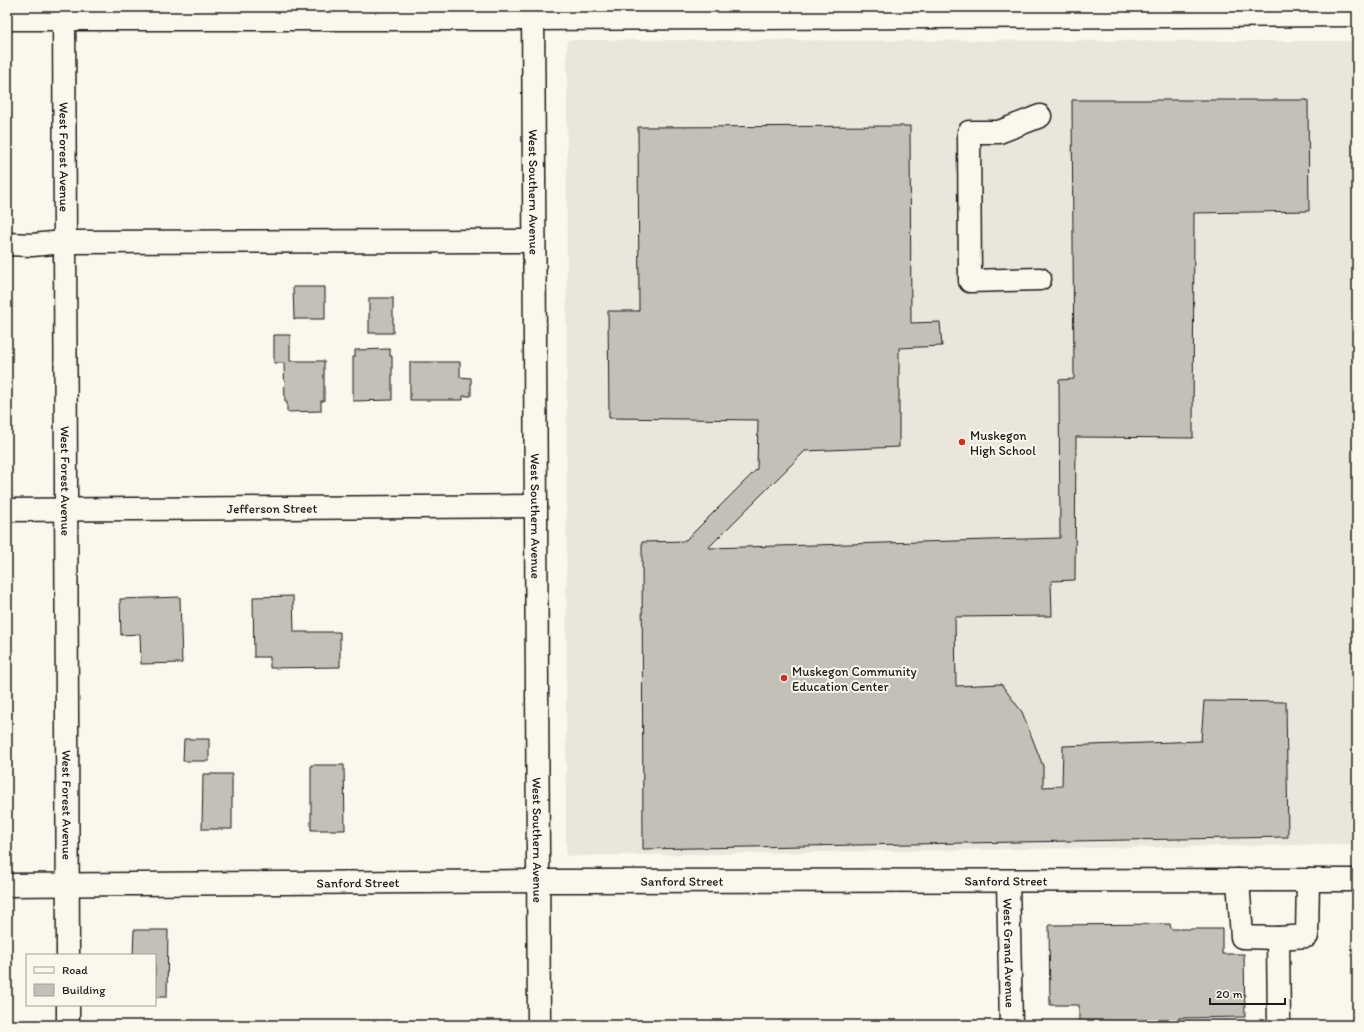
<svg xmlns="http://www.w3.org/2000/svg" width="1364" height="1032" font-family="Itim,sans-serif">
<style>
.built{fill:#eae6dc}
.building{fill:#c3c0b8;stroke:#1c1c1c}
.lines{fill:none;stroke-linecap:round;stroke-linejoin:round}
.minor-casing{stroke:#1c1c1c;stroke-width:25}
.minor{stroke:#fbf7ec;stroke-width:22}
.poi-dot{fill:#c8321e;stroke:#fbf7ec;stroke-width:1.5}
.labels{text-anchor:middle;stroke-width:4;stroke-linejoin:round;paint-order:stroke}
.street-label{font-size:13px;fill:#1c1c1c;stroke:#fbf7ec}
.poi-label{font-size:13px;fill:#1c1c1c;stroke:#fbf7ec;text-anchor:start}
</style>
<rect width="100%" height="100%" fill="#fbf7ec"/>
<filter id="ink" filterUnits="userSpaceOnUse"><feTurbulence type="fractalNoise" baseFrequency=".025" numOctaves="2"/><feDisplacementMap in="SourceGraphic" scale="8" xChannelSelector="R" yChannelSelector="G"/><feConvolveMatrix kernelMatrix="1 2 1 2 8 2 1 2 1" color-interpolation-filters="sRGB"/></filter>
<g filter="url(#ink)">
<polygon class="built" points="567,40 1357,41 1357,844 566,856"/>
<g class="building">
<polygon points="1072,100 1308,100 1309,211 1194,213 1193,438 1076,437 1075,580 1051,581 1052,616 955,617 956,686 1001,684 1022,712 1043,766 1043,787 1062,786 1063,746 1201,741 1204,701 1286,702 1288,837 643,849 642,542 685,541 757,469 758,420 609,418 608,311 639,311 638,127 910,126 911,323 940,322 942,346 899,348 899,447 805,451 708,548 1060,538 1059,380 1074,379"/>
<polygon points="293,287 325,287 325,319 294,319"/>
<rect x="369" y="298" width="24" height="35"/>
<polygon points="274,335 290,335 290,361 324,361 324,401 321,401 321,411 287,412 287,402 285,402 284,363 274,363"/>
<polygon points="390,349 390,356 392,356 392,400 353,401 353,357 355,357 355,350"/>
<polygon points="410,362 460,362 460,377 471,378 471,396 463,396 463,400 410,400"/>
<polygon points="293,596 294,632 340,632 340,667 270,668 270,657 254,657 253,597"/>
<polygon points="180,597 182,663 141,664 140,634 121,635 120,599"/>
<polygon points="184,739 209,739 209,761 183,761"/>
<polygon points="311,765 344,765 345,830 311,830"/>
<polygon points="203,774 232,774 232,829 202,829"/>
<polygon points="1170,924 1171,929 1222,929 1222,954 1244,954 1245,1017 1179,1018 1179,1025 1079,1025 1079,1005 1050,1005 1049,925"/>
<polygon points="134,930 168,930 167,997 155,997 155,955 133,955"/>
</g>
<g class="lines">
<g class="minor-casing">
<g id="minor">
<path id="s1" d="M64 7 68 955"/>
<path id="s2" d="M533 7 539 1025"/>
<polyline points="7,19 532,19 1357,15"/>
<polyline points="1040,116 999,132 969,132 970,281 1040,279"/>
<polyline points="7,244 32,245 64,242 534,241"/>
<path id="s3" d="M7 510 536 506"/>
<polyline points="1238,880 1242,937 1278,938 1307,936 1308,880"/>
<path id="s4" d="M1008 881 1011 1025"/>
<path id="s5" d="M7 885 538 881 1357 880"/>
<polyline points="1278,938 1279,1025"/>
<polyline points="68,1005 68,1025"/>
</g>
</g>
<use href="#minor" class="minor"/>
</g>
</g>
<g class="poi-dot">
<circle cx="962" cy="442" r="4"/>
<circle cx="784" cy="678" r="4"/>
</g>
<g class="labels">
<g class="street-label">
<text dy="5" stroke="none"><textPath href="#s1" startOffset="150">West Forest Avenue</textPath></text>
<text dy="5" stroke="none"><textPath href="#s2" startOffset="185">West Southern Avenue</textPath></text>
<text dy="5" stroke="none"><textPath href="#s1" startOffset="474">West Forest Avenue</textPath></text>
<text dy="5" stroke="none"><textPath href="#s3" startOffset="265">Jefferson Street</textPath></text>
<text dy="5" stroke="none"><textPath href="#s2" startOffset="509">West Southern Avenue</textPath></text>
<text dy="5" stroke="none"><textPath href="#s1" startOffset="798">West Forest Avenue</textPath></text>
<text dy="5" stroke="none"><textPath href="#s2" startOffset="833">West Southern Avenue</textPath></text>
<text dy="5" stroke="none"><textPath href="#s5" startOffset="675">Sanford Street</textPath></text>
<text dy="5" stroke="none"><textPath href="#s5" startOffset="999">Sanford Street</textPath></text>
<text dy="5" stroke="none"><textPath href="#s5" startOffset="351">Sanford Street</textPath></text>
<text dy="5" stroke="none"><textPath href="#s4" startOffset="72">West Grand Avenue</textPath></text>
</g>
<g class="poi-label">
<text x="970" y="440">Muskegon<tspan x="970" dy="15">High School</tspan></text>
<text x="792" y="676">Muskegon Community<tspan x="792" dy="15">Education Center</tspan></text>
</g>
</g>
<rect width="1364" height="1032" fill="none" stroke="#fbf7ec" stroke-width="24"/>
<rect x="12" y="12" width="1340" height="1008" fill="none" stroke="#1c1c1c" stroke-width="1.5" filter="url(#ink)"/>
<rect x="26" y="954" width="130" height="52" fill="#fbf7ec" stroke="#a29f99"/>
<rect x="34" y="967" width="20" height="6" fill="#fbf7ec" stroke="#a29f99"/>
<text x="62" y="974" font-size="12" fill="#1c1c1c">Road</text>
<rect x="34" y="984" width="20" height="12" fill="#c3c0b8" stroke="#a29f99"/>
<text x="62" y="994" font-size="12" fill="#1c1c1c">Building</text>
<path d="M1210 998v6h75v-6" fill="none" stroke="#1c1c1c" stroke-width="2"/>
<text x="1216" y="998" font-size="12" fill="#1c1c1c" stroke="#fbf7ec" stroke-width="3" paint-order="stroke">20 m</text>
</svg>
